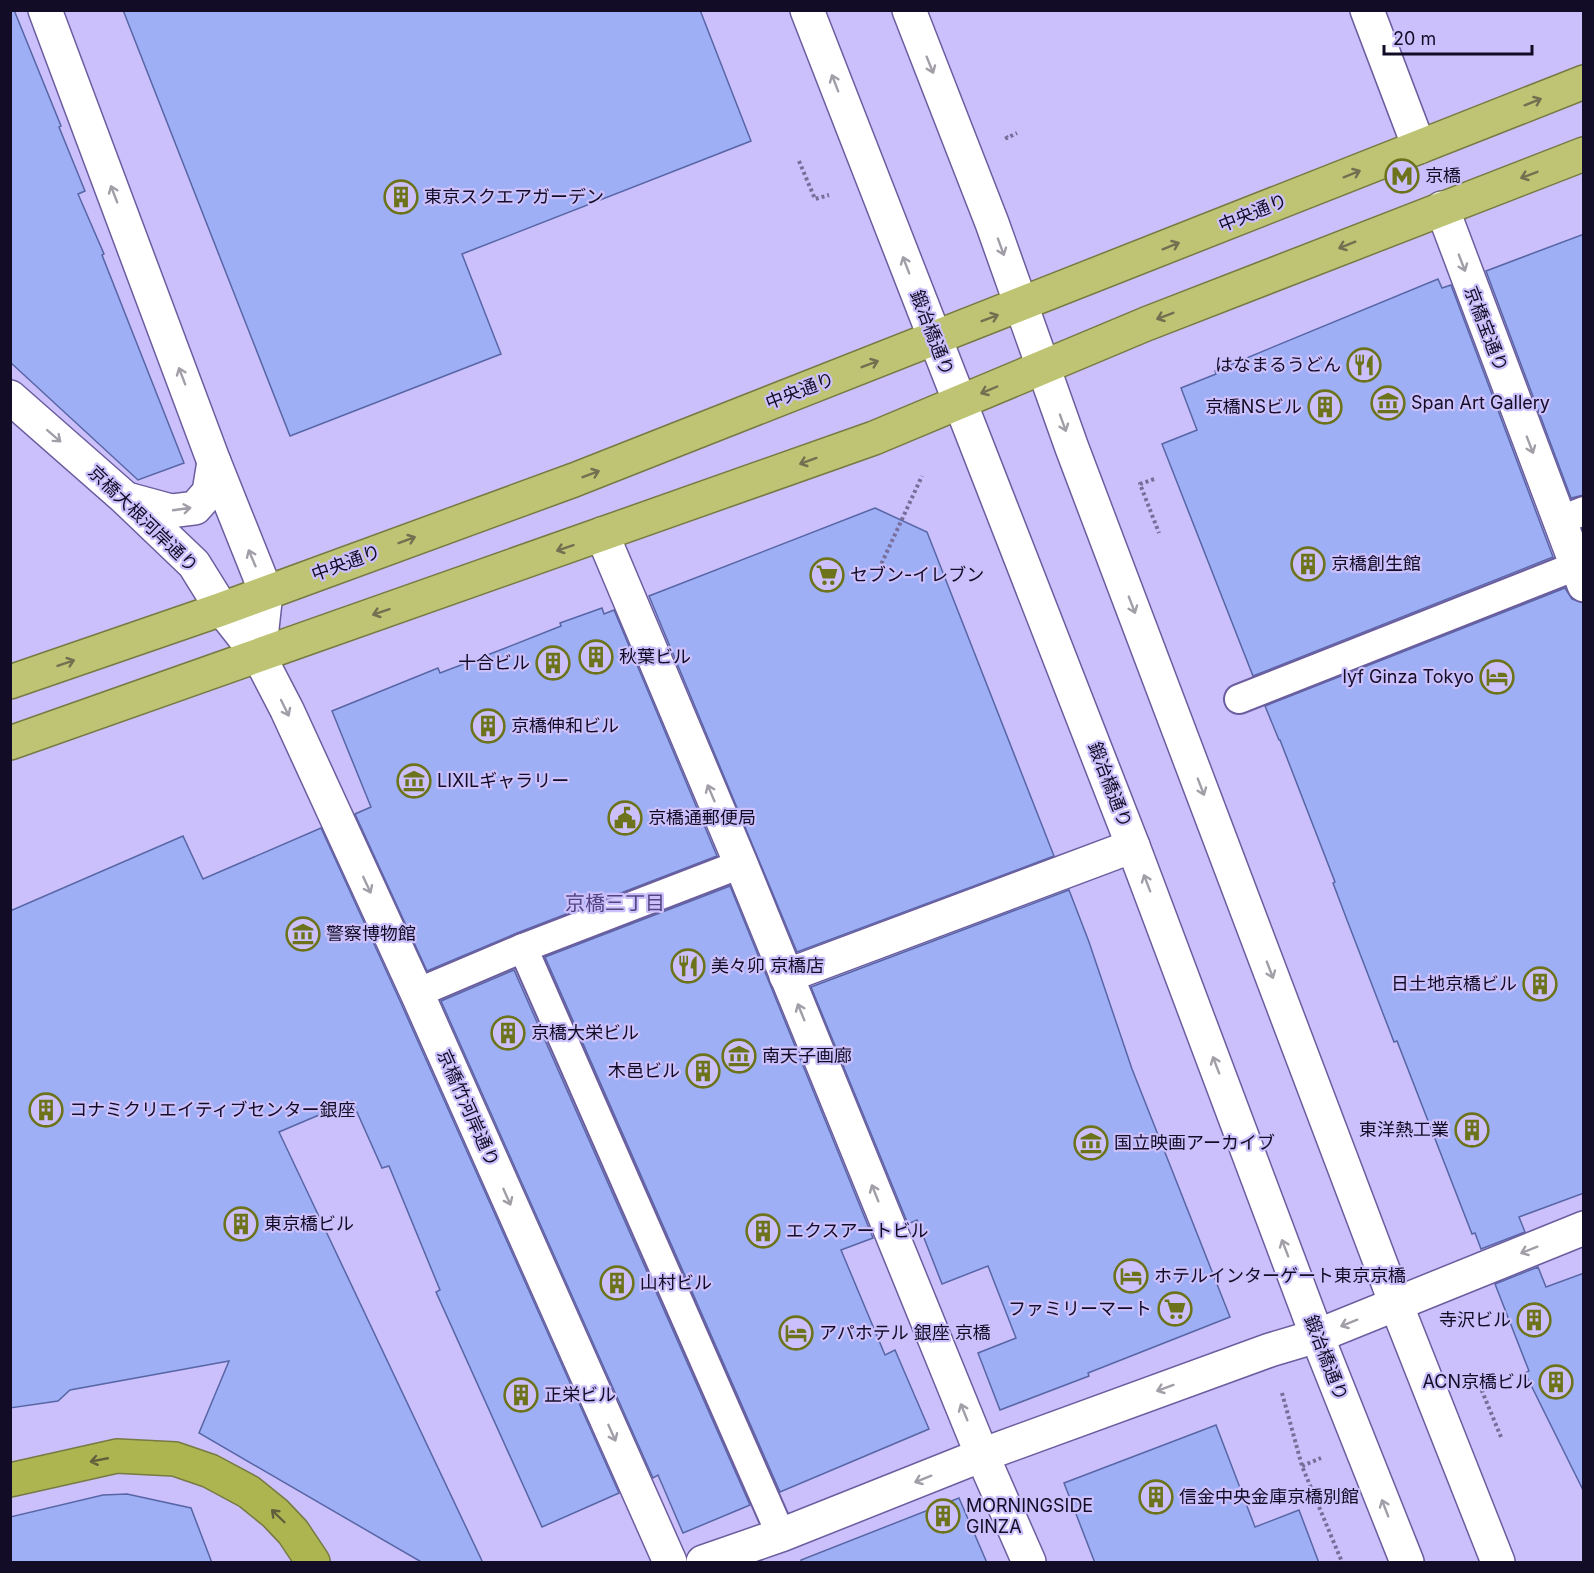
<svg xmlns="http://www.w3.org/2000/svg" width="1594" height="1573" font-family="Inter,'Noto Sans JP',sans-serif">
<style>
.building{fill:#9eaff5;stroke:#5866a6;stroke-width:1.5}
.lines{fill:none;stroke-linecap:round;stroke-linejoin:round}
.service-casing{stroke:#6c5d9f;stroke-width:32}
.minor-casing{stroke:#6c5d9f;stroke-width:36}
.tertiary-casing{stroke:#6c5d9f;stroke-width:36}
.trunk-casing{stroke:#777a42;stroke-width:36}
.motorway-casing{stroke:#777a42;stroke-width:36}
.path{stroke:#786e9a;stroke-width:4;stroke-dasharray:3 3;stroke-linecap:butt}
.service{stroke:#fff;stroke-width:28}
.minor{stroke:#fff;stroke-width:33}
.tertiary{stroke:#fff;stroke-width:33}
.trunk{stroke:#bec474;stroke-width:33}
.motorway{stroke:#adb551;stroke-width:33}
.oneway{stroke:#a19ea8}
.oneway2{stroke:#717151}
.oneway3{stroke:#60603c}
.labels{text-anchor:middle;stroke-width:4.5;stroke-linejoin:round;paint-order:stroke}
.poi-label{font-size:18px;fill:#130c26;stroke:#cbc0fb;text-anchor:start}
.street-label{font-size:18px;fill:#130c26;stroke:#cbc0fb}
.neighbourhood-label{font-size:20px;fill:#534483;stroke:#cbc0fb}
</style>
<rect width="100%" height="100%" fill="#cbc0fb"/>
<g class="building">
<polygon points="10,10 14,10 61,126 59,127 85,191 78,194 104,254 102,255 184,463 138,480 10,362"/>
<polygon points="123,10 700,10 751,141 462,254 501,354 290,436"/>
<polygon points="1584,234 1584,495 1571,498 1486,271"/>
<polygon points="1438,279 1442,288 1451,285 1553,557 1253,676 1162,444 1197,430 1181,388 1216,374 1215,371"/>
<polygon points="875,508 927,532 1054,856 797,952 649,596"/>
<polygon points="1565,588 1572,599 1584,603 1584,1193 1519,1217 1525,1232 1481,1249 1475,1233 1472,1234 1397,1041 1394,1042 1347,920 1333,883 1335,882 1280,740 1279,740 1265,706"/>
<polygon points="602,608 604,614 614,610 717,856 517,933 427,971 355,814 371,807 332,711 438,668 440,673 503,649 561,626 560,623"/>
<polygon points="321,828 400,1001 619,1493 542,1527 436,1292 440,1290 389,1166 382,1168 352,1101 279,1132 483,1563 423,1563 199,1433 229,1361 70,1390 58,1401 10,1408 10,911 183,836 203,879"/>
<polygon points="730,886 873,1238 841,1250 885,1355 895,1350 929,1429 780,1492 545,957"/>
<polygon points="1069,890 1089,942 1132,1069 1230,1317 1088,1373 1089,1376 1000,1410 978,1353 1016,1338 988,1266 942,1284 917,1220 908,1224 811,987"/>
<polygon points="514,970 750,1505 683,1533 658,1475 653,1478 441,1001"/>
<polygon points="1538,1267 1546,1287 1584,1273 1584,1492 1525,1373 1529,1371 1495,1284"/>
<polygon points="1216,1425 1255,1527 1299,1510 1319,1563 1095,1563 1064,1483"/>
<polygon points="127,1494 191,1508 212,1563 10,1563 10,1517 103,1495"/>
<polygon points="959,1498 987,1563 801,1563 801,1560"/>
</g>
<g class="lines">
<g class="service-casing">
<g id="service">
<polyline points="1558,521 1584,511"/>
<polyline points="1239,699 1576,566"/>
<polyline points="523,948 781,1535"/>
<polyline points="417,993 523,948 741,864"/>
</g>
</g>
<g class="minor-casing">
<g id="minor">
<polyline points="45,10 214,462 266,592 259,656"/>
<polyline points="1367,10 1419,147"/>
<polyline points="1442,208 1584,585"/>
<polyline points="10,397 125,498 194,564 222,609 259,656 287,710 417,993 670,1562"/>
<polyline points="127,499 171,511 195,508 209,492 214,462"/>
<polyline points="602,534 741,864 982,1455 1029,1562"/>
<polyline points="786,976 1133,846"/>
<polyline points="703,1562 781,1535 982,1455 1270,1350 1317,1336 1584,1228"/>
</g>
</g>
<g class="tertiary-casing">
<g id="tertiary">
<polyline points="807,10 1133,846 1317,1336 1407,1562"/>
<polyline points="909,10 992,223 1072,448 1396,1304 1498,1562"/>
</g>
</g>
<g class="trunk-casing">
<g id="trunk">
<polyline points="10,682 222,609 574,480 1584,82"/>
<polyline points="10,743 874,438 1146,324 1584,154"/>
</g>
</g>
<g class="motorway-casing">
<polyline id="motorway" points="10,1480 117,1456 175,1459 210,1471 249,1492 275,1513 293,1532 313,1562"/>
</g>
<g class="path">
<polyline points="1006,136 1007,138 1017,133"/>
<polyline points="799,161 815,199 829,195"/>
<polyline points="1154,479 1140,484 1159,533"/>
<polyline points="879,569 922,476"/>
<polyline points="1282,1393 1302,1466 1342,1562"/>
<polyline points="1501,1437 1482,1391 1503,1383"/>
<polyline points="1302,1466 1321,1458"/>
</g>
<use href="#service" class="service"/>
<use href="#minor" class="minor"/>
<use href="#tertiary" class="tertiary"/>
<use href="#trunk" class="trunk"/>
<use href="#motorway" class="motorway"/>
</g>
<defs><path id="oneway-shaft" d="M-6 0H5M1.5-3L5.5 0L1.5 3" fill="none" stroke-width="1.6" stroke-linecap="round" stroke-linejoin="round" transform="scale(1.5)"/></defs>
<g class="oneway">
<use href="#oneway-shaft" transform="translate(930 65) rotate(68)"/>
<use href="#oneway-shaft" transform="translate(835 83) rotate(-111)"/>
<use href="#oneway-shaft" transform="translate(114 194) rotate(-111)"/>
<use href="#oneway-shaft" transform="translate(1001 247) rotate(70)"/>
<use href="#oneway-shaft" transform="translate(1462 263) rotate(69)"/>
<use href="#oneway-shaft" transform="translate(906 265) rotate(-111)"/>
<use href="#oneway-shaft" transform="translate(182 376) rotate(-111)"/>
<use href="#oneway-shaft" transform="translate(1063 423) rotate(70)"/>
<use href="#oneway-shaft" transform="translate(54 436) rotate(41)"/>
<use href="#oneway-shaft" transform="translate(1530 445) rotate(69)"/>
<use href="#oneway-shaft" transform="translate(182 509) rotate(-8)"/>
<use href="#oneway-shaft" transform="translate(252 558) rotate(-113)"/>
<use href="#oneway-shaft" transform="translate(1132 605) rotate(69)"/>
<use href="#oneway-shaft" transform="translate(285 708) rotate(64)"/>
<use href="#oneway-shaft" transform="translate(1201 787) rotate(69)"/>
<use href="#oneway-shaft" transform="translate(711 793) rotate(-113)"/>
<use href="#oneway-shaft" transform="translate(1147 883) rotate(-111)"/>
<use href="#oneway-shaft" transform="translate(367 885) rotate(65)"/>
<use href="#oneway-shaft" transform="translate(1270 970) rotate(69)"/>
<use href="#oneway-shaft" transform="translate(801 1012) rotate(-112)"/>
<use href="#oneway-shaft" transform="translate(1216 1065) rotate(-111)"/>
<use href="#oneway-shaft" transform="translate(875 1193) rotate(-112)"/>
<use href="#oneway-shaft" transform="translate(507 1197) rotate(66)"/>
<use href="#oneway-shaft" transform="translate(1285 1248) rotate(-111)"/>
<use href="#oneway-shaft" transform="translate(1529 1250) rotate(158)"/>
<use href="#oneway-shaft" transform="translate(1349 1323) rotate(158)"/>
<use href="#oneway-shaft" transform="translate(1165 1388) rotate(160)"/>
<use href="#oneway-shaft" transform="translate(964 1412) rotate(-112)"/>
<use href="#oneway-shaft" transform="translate(612 1433) rotate(66)"/>
<use href="#oneway-shaft" transform="translate(923 1479) rotate(158)"/>
<use href="#oneway-shaft" transform="translate(1385 1508) rotate(-111)"/>
</g>
<g class="oneway2">
<use href="#oneway-shaft" transform="translate(1533 102) rotate(-22)"/>
<use href="#oneway-shaft" transform="translate(1352 174) rotate(-22)"/>
<use href="#oneway-shaft" transform="translate(1529 175) rotate(159)"/>
<use href="#oneway-shaft" transform="translate(1347 245) rotate(158)"/>
<use href="#oneway-shaft" transform="translate(1171 246) rotate(-22)"/>
<use href="#oneway-shaft" transform="translate(1165 316) rotate(159)"/>
<use href="#oneway-shaft" transform="translate(990 318) rotate(-21)"/>
<use href="#oneway-shaft" transform="translate(870 364) rotate(-21)"/>
<use href="#oneway-shaft" transform="translate(989 390) rotate(157)"/>
<use href="#oneway-shaft" transform="translate(808 461) rotate(160)"/>
<use href="#oneway-shaft" transform="translate(591 474) rotate(-21)"/>
<use href="#oneway-shaft" transform="translate(407 540) rotate(-20)"/>
<use href="#oneway-shaft" transform="translate(565 548) rotate(161)"/>
<use href="#oneway-shaft" transform="translate(381 612) rotate(161)"/>
<use href="#oneway-shaft" transform="translate(66 663) rotate(-19)"/>
</g>
<g class="oneway3">
<use href="#oneway-shaft" transform="translate(99 1460) rotate(169)"/>
<use href="#oneway-shaft" transform="translate(278 1516) rotate(-136)"/>
</g>
<defs>
<g id="metro-ring" transform="scale(1.725)"><circle r="9.5" fill="#cbc0fb" stroke="#6d731a" stroke-width="1.5"/><path d="M-5.5 5V-5H-3L0 0L3-5H5.5V5H3V-.5L0 4L-3-.5V5Z" fill="#6d731a"/></g>
<g id="building-ring" transform="scale(1.725)"><circle r="9.5" fill="#cbc0fb" stroke="#6d731a" stroke-width="1.5"/><path d="M-4-6H4V6H1V3H-1V6H-4ZM-2.5-4.3h1.7v1.8h-1.7ZM.8-4.3h1.7v1.8H.8ZM-2.5-1h1.7V.8h-1.7ZM.8-1h1.7V.8H.8Z" fill="#6d731a"/></g>
<g id="restaurant-ring" transform="scale(1.725)"><circle r="9.5" fill="#cbc0fb" stroke="#6d731a" stroke-width="1.5"/><path d="M-5-6h1v4h1v-4h1v4h1v-4h1v5L-1.5 .5V6h-2V.5L-5-1ZM5-6V6H3V1.5H1.5Q1.5-4 5-6Z" fill="#6d731a"/></g>
<g id="museum-ring" transform="scale(1.725)"><circle r="9.5" fill="#cbc0fb" stroke="#6d731a" stroke-width="1.5"/><path d="M0-6L6-3V-2H-6V-3ZM-5-1h2V3h-2ZM-1-1h2V3h-2ZM3-1h2V3H3ZM-6 4H6V6H-6Z" fill="#6d731a"/></g>
<g id="supermarket-ring" transform="scale(1.725)"><circle r="9.5" fill="#cbc0fb" stroke="#6d731a" stroke-width="1.5"/><path d="M-6-5.5h2.5l.6 2H6L4.5 2H-2.5L-4.4-4H-6ZM-1.5 3.2a1.3 1.3 0 1 0 .1 0ZM3 3.2a1.3 1.3 0 1 0 .1 0Z" fill="#6d731a"/></g>
<g id="hotel-ring" transform="scale(1.725)"><circle r="9.5" fill="#cbc0fb" stroke="#6d731a" stroke-width="1.5"/><path d="M-6-4.5h1.5V1H6V5H4.5V3h-9V5H-6ZM-4 0a1.8 1.8 0 1 1 3.6 0ZM.5 0V-2.5h3Q6-2.5 6 0Z" fill="#6d731a"/></g>
<g id="civic-ring" transform="scale(1.725)"><circle r="9.5" fill="#cbc0fb" stroke="#6d731a" stroke-width="1.5"/><path d="M-.6-6.5H3V-4.5H.6V-3L4-1V1h2V6H-6V1h2V-1L-.6-3ZM-1.2 2.5V6h2.4V2.5Z" fill="#6d731a"/></g>
</defs>
<g fill-rule="evenodd">
<use href="#metro-ring" x="1402" y="176"/>
<use href="#building-ring" x="401" y="197"/>
<use href="#restaurant-ring" x="1364" y="365"/>
<use href="#museum-ring" x="1388" y="403"/>
<use href="#building-ring" x="1325" y="407"/>
<use href="#building-ring" x="1308" y="564"/>
<use href="#supermarket-ring" x="827" y="575"/>
<use href="#building-ring" x="596" y="657"/>
<use href="#building-ring" x="553" y="663"/>
<use href="#hotel-ring" x="1497" y="677"/>
<use href="#building-ring" x="488" y="726"/>
<use href="#museum-ring" x="414" y="781"/>
<use href="#civic-ring" x="625" y="818"/>
<use href="#museum-ring" x="303" y="934"/>
<use href="#restaurant-ring" x="688" y="966"/>
<use href="#building-ring" x="1540" y="984"/>
<use href="#building-ring" x="508" y="1033"/>
<use href="#museum-ring" x="739" y="1056"/>
<use href="#building-ring" x="703" y="1071"/>
<use href="#building-ring" x="46" y="1110"/>
<use href="#building-ring" x="1472" y="1130"/>
<use href="#museum-ring" x="1091" y="1143"/>
<use href="#building-ring" x="241" y="1224"/>
<use href="#building-ring" x="763" y="1231"/>
<use href="#hotel-ring" x="1131" y="1276"/>
<use href="#building-ring" x="617" y="1283"/>
<use href="#supermarket-ring" x="1175" y="1309"/>
<use href="#building-ring" x="1534" y="1320"/>
<use href="#hotel-ring" x="796" y="1333"/>
<use href="#building-ring" x="1556" y="1382"/>
<use href="#building-ring" x="521" y="1395"/>
<use href="#building-ring" x="1156" y="1497"/>
<use href="#building-ring" x="943" y="1516"/>
</g>
<g class="labels">
<g class="poi-label">
<text x="1425" y="182">京橋</text>
<text x="424" y="203">東京スクエアガーデン</text>
<text x="1341" y="371" text-anchor="end">はなまるうどん</text>
<text x="1411" y="409">Span Art Gallery</text>
<text x="1302" y="413" text-anchor="end">京橋NSビル</text>
<text x="1331" y="570">京橋創生館</text>
<text x="850" y="581">セブン-イレブン</text>
<text x="619" y="663">秋葉ビル</text>
<text x="530" y="669" text-anchor="end">十合ビル</text>
<text x="1474" y="683" text-anchor="end">lyf Ginza Tokyo</text>
<text x="511" y="732">京橋伸和ビル</text>
<text x="437" y="787">LIXILギャラリー</text>
<text x="648" y="824">京橋通郵便局</text>
<text x="326" y="940">警察博物館</text>
<text x="711" y="972">美々卯 京橋店</text>
<text x="1517" y="990" text-anchor="end">日土地京橋ビル</text>
<text x="531" y="1039">京橋大栄ビル</text>
<text x="762" y="1062">南天子画廊</text>
<text x="680" y="1077" text-anchor="end">木邑ビル</text>
<text x="69" y="1116">コナミクリエイティブセンター銀座</text>
<text x="1449" y="1136" text-anchor="end">東洋熱工業</text>
<text x="1114" y="1149">国立映画アーカイブ</text>
<text x="264" y="1230">東京橋ビル</text>
<text x="786" y="1237">エクスアートビル</text>
<text x="1154" y="1282">ホテルインターゲート東京京橋</text>
<text x="640" y="1289">山村ビル</text>
<text x="1152" y="1315" text-anchor="end">ファミリーマート</text>
<text x="1511" y="1326" text-anchor="end">寺沢ビル</text>
<text x="819" y="1339">アパホテル 銀座 京橋</text>
<text x="1533" y="1388" text-anchor="end">ACN京橋ビル</text>
<text x="544" y="1401">正栄ビル</text>
<text x="1179" y="1503">信金中央金庫京橋別館</text>
<text x="966" y="1512">MORNINGSIDE<tspan x="966" dy="21">GINZA</tspan></text>
</g>
<g class="street-label">
<text transform="translate(1253 213) rotate(-22)" y="6">中央通り</text>
<text transform="translate(1486 329) rotate(69)" y="6">京橋宝通り</text>
<text transform="translate(932 333) rotate(69)" y="6">鍛冶橋通り</text>
<text transform="translate(800 391) rotate(-21)" y="6">中央通り</text>
<text transform="translate(143 519) rotate(44)" y="6">京橋大根河岸通り</text>
<text transform="translate(346 563) rotate(-20)" y="6">中央通り</text>
<text transform="translate(1110 785) rotate(69)" y="6">鍛冶橋通り</text>
<text transform="translate(468 1108) rotate(66)" y="6">京橋竹河岸通り</text>
<text transform="translate(1326 1358) rotate(69)" y="6">鍛冶橋通り</text>
</g>
<g class="neighbourhood-label">
<text x="615" y="910">京橋三丁目</text>
</g>
</g>
<rect width="1594" height="1573" fill="none" stroke="#130c26" stroke-width="24"/>
<path d="M1384 45v9h148v-9" fill="none" stroke="#130c26" stroke-width="3"/>
<text x="1393" y="45" font-size="18" fill="#130c26" stroke="#cbc0fb" stroke-width="4.5" paint-order="stroke">20 m</text>
</svg>
